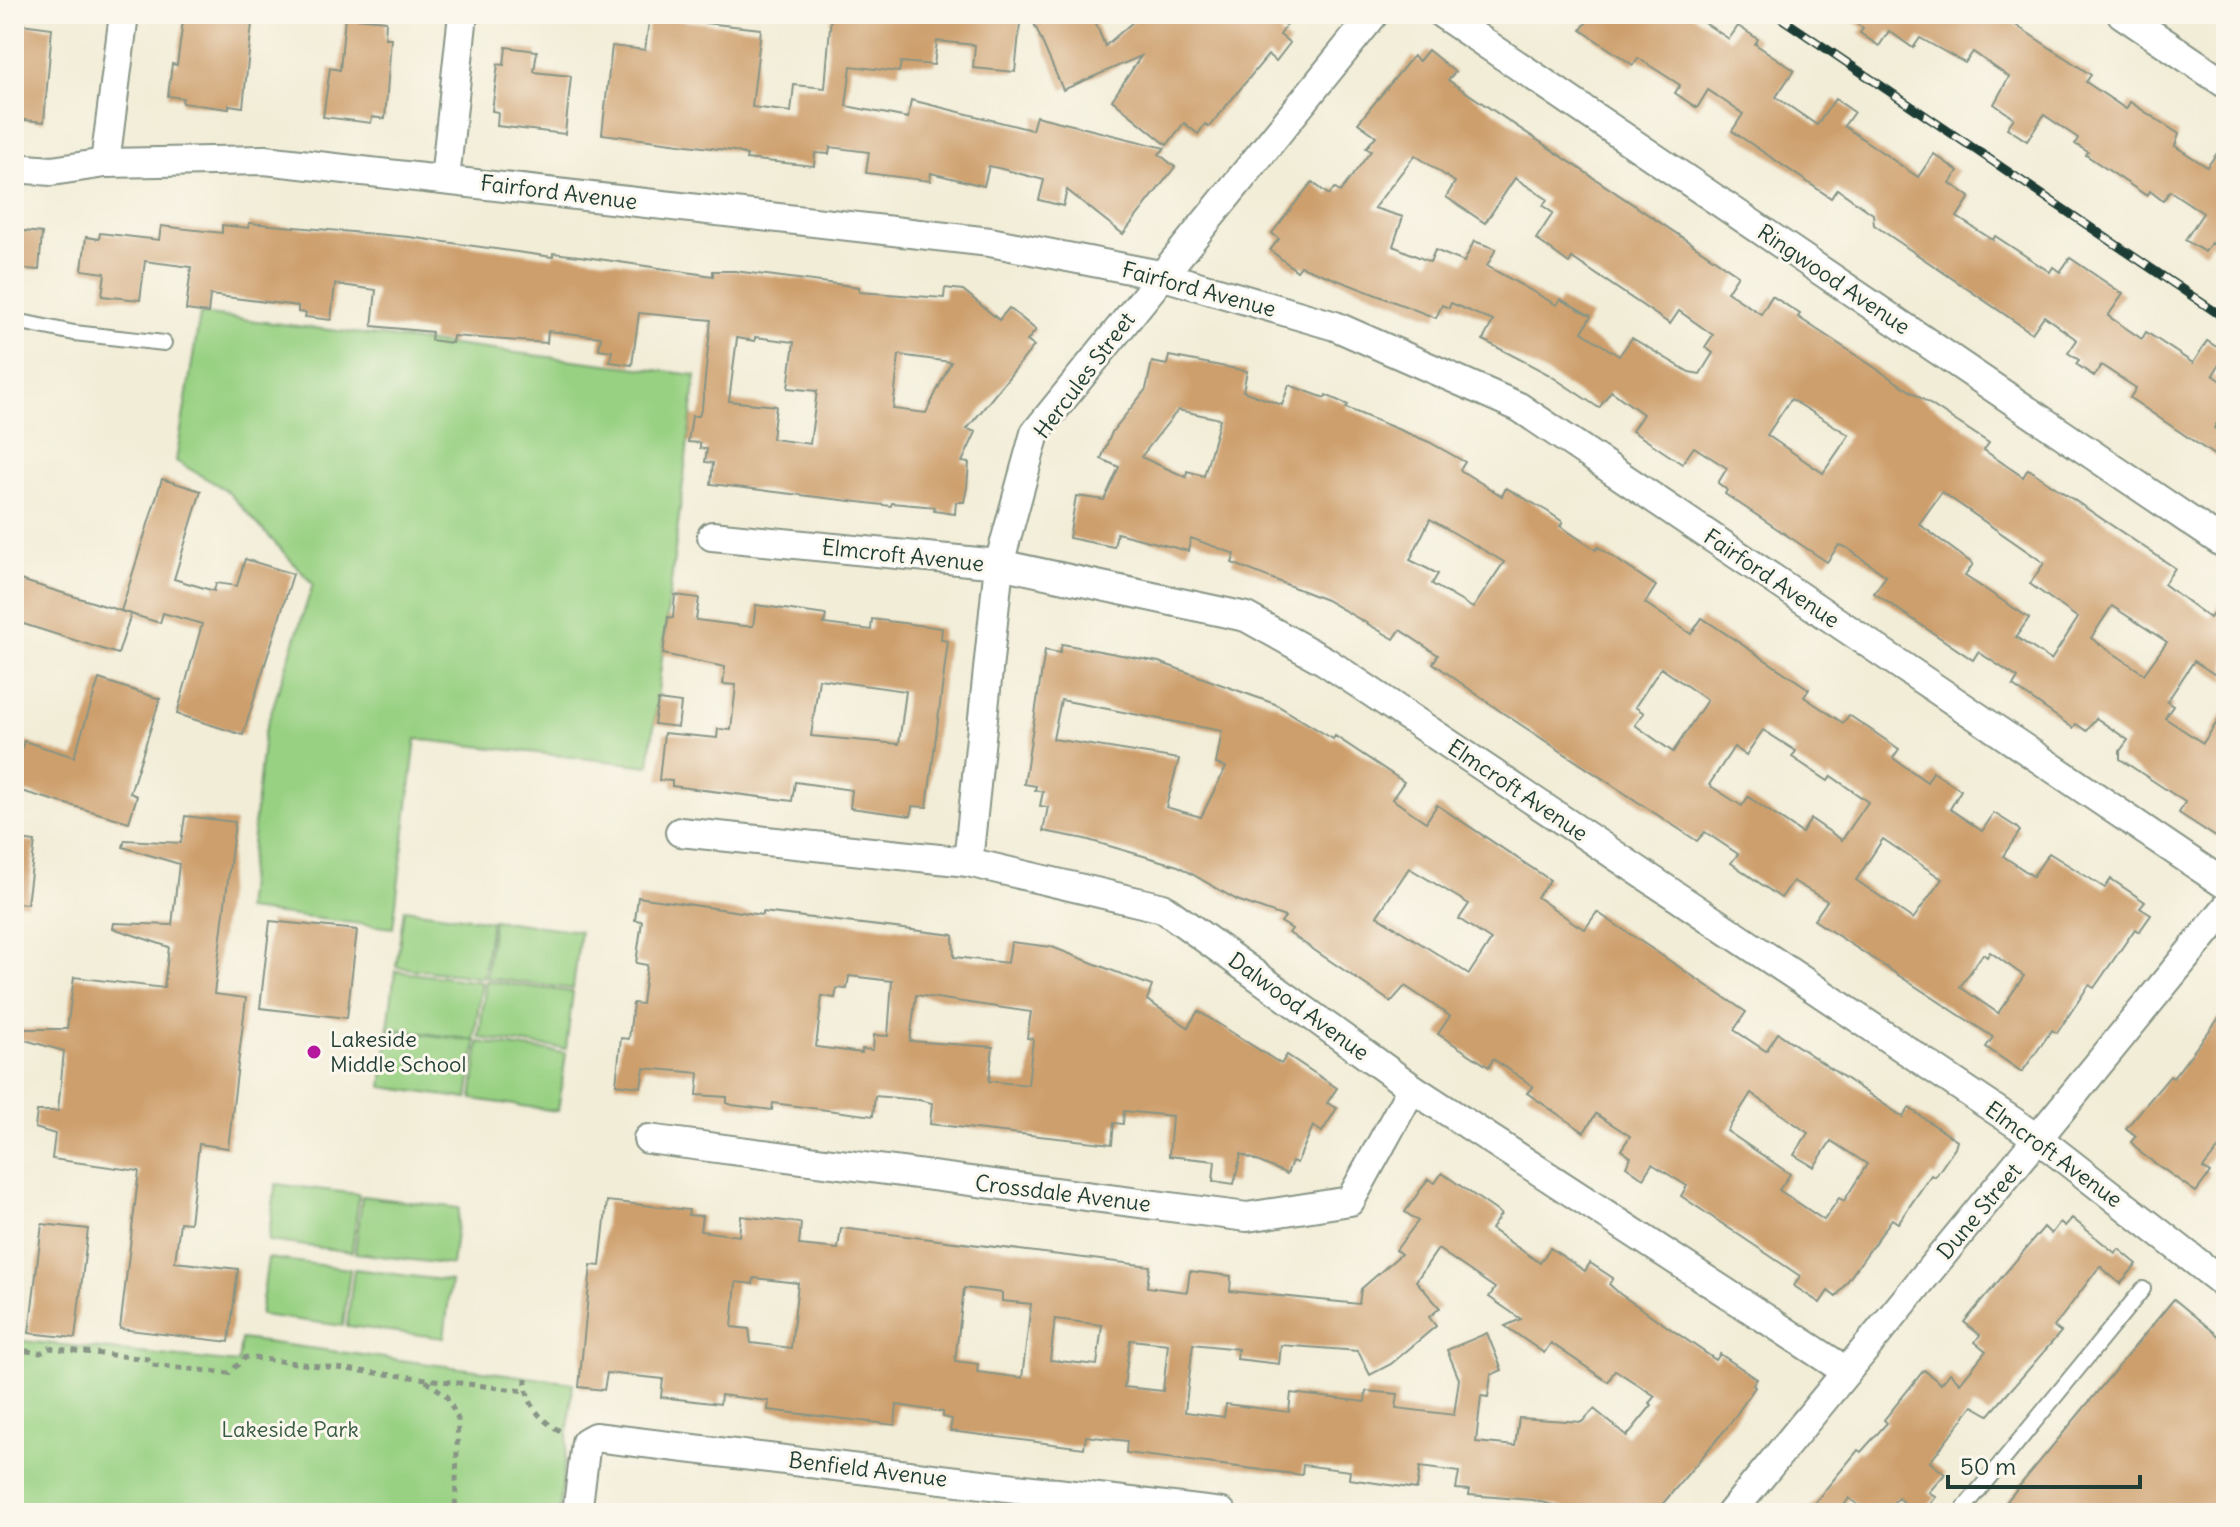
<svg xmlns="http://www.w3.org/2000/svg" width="2240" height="1527" font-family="Delius,sans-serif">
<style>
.green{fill:#99d183;stroke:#5c875c;stroke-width:2}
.building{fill:#cd9f6c;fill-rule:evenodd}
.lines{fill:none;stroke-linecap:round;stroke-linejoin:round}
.lane-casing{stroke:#889586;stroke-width:18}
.street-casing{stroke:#889586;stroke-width:32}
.path{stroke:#889586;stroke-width:5;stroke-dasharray:6 6;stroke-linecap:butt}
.lane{stroke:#fff;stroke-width:14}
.street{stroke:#fff;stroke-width:28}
.rail-casing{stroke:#1f3d34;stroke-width:9}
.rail{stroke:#fbf7ec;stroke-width:6;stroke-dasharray:18;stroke-linecap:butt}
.poi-dot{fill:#b5179e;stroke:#fbf7ec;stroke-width:3}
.labels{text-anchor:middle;stroke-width:6;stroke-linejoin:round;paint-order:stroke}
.street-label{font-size:22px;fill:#1f3d34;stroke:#fbf7ec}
.poi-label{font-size:22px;fill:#1f3d34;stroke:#fbf7ec;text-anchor:start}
.park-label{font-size:22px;fill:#375b44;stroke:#fbf7ec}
</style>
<rect width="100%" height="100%" fill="#fbf7ec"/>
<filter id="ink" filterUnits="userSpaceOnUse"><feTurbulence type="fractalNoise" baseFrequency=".0125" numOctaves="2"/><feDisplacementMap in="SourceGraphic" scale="16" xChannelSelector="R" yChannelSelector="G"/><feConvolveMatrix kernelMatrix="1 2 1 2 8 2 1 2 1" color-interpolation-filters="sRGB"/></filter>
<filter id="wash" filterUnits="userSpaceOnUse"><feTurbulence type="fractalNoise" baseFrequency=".006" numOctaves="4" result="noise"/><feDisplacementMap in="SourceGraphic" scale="32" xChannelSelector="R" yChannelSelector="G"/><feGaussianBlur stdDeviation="1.8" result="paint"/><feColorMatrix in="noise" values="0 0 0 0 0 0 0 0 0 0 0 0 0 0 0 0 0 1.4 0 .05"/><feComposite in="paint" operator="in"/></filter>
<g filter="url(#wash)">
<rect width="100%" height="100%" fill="#f2edd7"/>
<g class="green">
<polygon points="200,314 696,375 649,766 416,739 393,928 245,910 264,734 313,584 226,490 176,461"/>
<polygon points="404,909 491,921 483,978 396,967"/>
<polygon points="493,920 580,931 573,989 486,978"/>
<polygon points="395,971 482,982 474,1040 388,1028"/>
<polygon points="486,981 573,992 566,1049 479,1038"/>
<polygon points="389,1030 476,1041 468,1099 382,1087"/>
<polygon points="479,1042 566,1053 558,1111 472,1099"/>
<polygon points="276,1184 359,1194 352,1252 268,1241"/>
<polygon points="362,1196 459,1208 452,1265 355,1253"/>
<polygon points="268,1258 350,1269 343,1326 260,1315"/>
<polygon points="354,1269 451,1281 444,1338 347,1326"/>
<polygon points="241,1339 573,1383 559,1513 14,1513 14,1340 238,1363"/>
</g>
<g id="blocks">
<g class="building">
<polygon points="184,14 253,14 243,107 229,105 229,109 182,103 183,98 168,96 172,64 177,65"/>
<polygon points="650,14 678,14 676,20 761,29 752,107 791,112 794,85 825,88 831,14 1021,14 1015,72 973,68 975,45 937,41 934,65 901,62 899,72 851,66 846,106 908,118 911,100 1032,130 1036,116 1165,148 1159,154 1175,167 1123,234 1067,190 1063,206 1039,200 1044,180 998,168 989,166 984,186 931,173 930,181 866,173 869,152 830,147 829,154 815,153 814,166 746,159 747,155 734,151 602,134 612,46 645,50"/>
<polygon points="1030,14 1092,14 1105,46 1142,14 1294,14 1280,35 1290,43 1276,61 1268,55 1209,127 1205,124 1198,134 1184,123 1167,145 1112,100 1141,56 1063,90"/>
<polygon points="1592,14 1691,14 1729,39 1738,26 1758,39 1755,44 1794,70 1776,97 1817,125 1835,99 1854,112 1844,126 1918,177 1934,154 1958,171 1950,183 1970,197 1957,217 1993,240 1995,236 2050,272 2053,267 2060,272 2070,258 2123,294 2108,316 2142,339 2146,332 2193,363 2207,341 2226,353 2213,375 2226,384 2226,409 2214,428 2226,437 2226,463 2130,398 2136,388 2101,365 2094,376 2076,364 2079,360 2068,353 2077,340 2044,316 2032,333 1874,225 1873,214 1837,189 1831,198 1732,131 1743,114 1708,90 1697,108 1675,93 1680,85 1638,58 1633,65 1581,30"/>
<polygon points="1842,14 1999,14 2091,75 2086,82 2126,109 2130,102 2179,134 2175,146 2207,167 2226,141 2226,253 2211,243 2205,252 2185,240 2203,213 2170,191 2163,201 2150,191 2147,196 2086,155 2088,152 2075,144 2078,138 2044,115 2027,141 2007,128 2014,118 1994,104 2009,77 1973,52 1965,63 1920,38 1913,48 1889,31 1879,46 1860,33 1863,28"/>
<polygon points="345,17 386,21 385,38 391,38 385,119 372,117 371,123 323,117 330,68 340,70"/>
<polygon points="14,23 52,28 44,122 14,119"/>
<polygon points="506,47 537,51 534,72 571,76 565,134 497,126 498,112 492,111 498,64 504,65"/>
<path d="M1428 50 1455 72 1448 80 1738 275 1727 292 1761 314 1772 296 1800 314 1798 317 1989 443 1984 450 2023 477 2028 469 2175 568 2164 584 2210 618 2226 594V682L2194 661 2167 702 2173 706 2165 718 2203 743 2226 709V821L2216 837 2179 813 2185 802 2120 759V751L2128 740 2096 718 2087 731 2076 724 2073 728 2013 686 2018 678 1978 652 1973 660 1874 593 1886 576 1847 548 1839 545 1827 562 1725 494 1727 490 1718 483 1727 468 1694 447 1682 464 1652 444 1632 431 1643 414 1611 391 1599 408 1548 374 1483 340 1493 321 1451 303 1449 308 1442 305 1436 318 1301 266 1297 271 1270 250 1279 239 1272 233 1312 182 1329 195 1334 188 1340 192 1371 151 1366 148 1376 136 1358 123 1413 56 1419 61ZM1415 155 1455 182 1446 197 1485 223 1515 178 1547 199 1543 206 1553 213 1536 239 1569 263 1572 258 1670 324 1679 311 1713 335 1705 347 1713 353 1700 374 1689 372 1632 338 1619 356 1582 332 1591 316 1560 299 1557 305 1487 266 1496 249 1474 241 1464 262 1435 250 1430 262 1393 246 1403 217 1374 208ZM1791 399 1849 435 1823 473 1767 435ZM1942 492 2044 563 2030 584 2078 618 2051 660 2016 637 2029 618 1965 576 1973 564 1919 524ZM2112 606 2167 642 2144 674 2091 638Z"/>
<path d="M249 223 409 237 553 257V253L579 256 713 276V271H735L859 287V292L944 298 945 288 963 290 999 320 1009 308 1036 330 1027 341 1034 346 967 429 976 432 962 462 969 463 967 487 964 502H956L955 514 934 511 935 507 892 503 891 506 711 484 713 463 705 462 707 449 700 448V443L688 442 692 416H699L702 407 711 320 639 313 632 365 610 362 612 351 599 349 601 337 548 331 547 343 453 336 452 343 431 340 432 332 372 326 376 290 335 284 331 320 305 317 306 313 298 312V306L210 295 208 313 186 310 191 267 145 261 140 300 102 296 105 273 82 270 86 237 99 239 100 233 159 240 161 226 222 233V225L248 228ZM755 337 794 342 788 388 817 391 810 444 772 439 776 406 729 401 737 338 755 341ZM899 355 951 362 926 413 893 409Z"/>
<polygon points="14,230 42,233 39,270 14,268"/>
<path d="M1169 356 1247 371 1243 391 1282 405 1289 385 1325 398 1326 395 1348 405 1346 408 1429 442 1465 462 1460 470 1502 496 1506 488 1547 511 1563 522 1560 526 1596 550 1598 547 1656 586 1645 603 1691 634 1702 618 1809 689 1804 697 1843 723 1849 715 1899 749 1893 758 1927 782 1933 772 1961 790 1950 809 1982 831 1994 813 2016 827 2020 831 2003 856 2033 876 2049 853 2105 888 2111 879 2145 902 2140 908 2151 915 2139 932 2135 929 2094 988 2089 985 2057 1033 2052 1030 2022 1072 1986 1047 1993 1037 1814 920 1827 901 1793 881 1781 898 1731 863 1738 854 1705 832 1697 841 1500 711 1433 663 1438 655 1400 630 1394 639 1326 600 1232 563 1235 554 1191 538 1188 551 1117 533 1114 547 1069 538 1076 496 1104 500 1119 467 1101 459 1112 432 1146 389 1152 362 1167 365ZM1178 410 1220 419 1204 476 1187 471 1186 477 1141 457ZM1430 519 1504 562 1473 608 1432 584 1438 574 1410 560ZM1661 668 1707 700 1673 752 1635 725 1644 713 1635 707ZM1763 730 1796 751 1792 757 1828 781 1831 776 1868 802 1842 840 1811 819 1802 833 1748 797 1742 806 1709 785 1734 747 1746 755ZM1883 839 1942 879 1913 919 1856 880ZM1990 952 2024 976 1998 1013 1960 987 1983 954 1987 957Z"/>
<polygon points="162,479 201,491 174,579 214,591 216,583 237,586 245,559 293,574 243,735 177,714 202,624 163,613 160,623 121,611"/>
<polygon points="14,578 131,614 118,654 14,621"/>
<path d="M675 595 699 598 696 620 744 626H753L756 605 826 615 824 624 871 630 872 619 942 628 941 640 948 641 927 807 912 806 911 816 850 808 852 790 795 782 792 801 672 786V781L659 780 664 733 717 738 718 729 731 730 736 685 723 684 725 667 663 654 668 617 673 618ZM819 679 906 691 899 744 811 736Z"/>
<path d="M1062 644 1159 662 1275 704 1333 739 1335 736 1404 782 1392 799 1426 822 1437 805 1550 880 1537 897 1577 925 1585 929 1597 912 1746 1012 1734 1030 1766 1051 1778 1033 1903 1117 1909 1108 1957 1141 1955 1148 1935 1177 1931 1175 1898 1223 1892 1219 1836 1297 1828 1291 1820 1303 1794 1286 1800 1276 1681 1196 1687 1186 1652 1164 1643 1178 1626 1166 1631 1157 1621 1150 1630 1136 1596 1114 1584 1132 1527 1093 1533 1086 1493 1059 1489 1067 1438 1034 1450 1016 1405 986 1391 1002 1289 933 1292 929 1281 922 1285 917 1237 900 1178 866 1085 839 1043 831 1048 807 1040 806 1043 792 1035 790 1036 786 1024 784 1045 650 1060 653ZM1061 700 1222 731 1216 764 1226 767 1201 817 1166 807 1179 759 1053 739ZM1409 868 1469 904 1459 919 1491 940 1469 974 1377 916ZM1751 1093 1808 1133 1794 1155 1814 1167 1831 1141 1867 1164 1844 1201 1839 1198 1824 1220 1779 1190 1790 1174 1727 1131Z"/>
<polygon points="99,679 160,699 130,793 137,796 129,822 14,789 14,771 24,741 74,757"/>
<polygon points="658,700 681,703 678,727 654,724"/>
<polygon points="185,816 235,822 214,994 246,998 228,1148 199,1144 190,1223 180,1222 175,1262 238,1269 229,1342 120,1329 139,1171 52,1159 55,1134 35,1128 37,1111 58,1111 64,1051 14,1037 14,1029 67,1029 74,977 164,988 169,947 113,928 114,923 172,925 179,864 123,847 125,840 181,843"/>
<polygon points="14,839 35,842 27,904 14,903"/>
<path d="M638 897 762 915V912L953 935 954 957 1008 963 1011 942 1052 947 1152 986 1147 1000 1188 1027 1198 1011 1281 1064 1287 1055 1337 1088 1327 1103 1337 1108 1322 1132 1313 1126 1297 1163 1292 1161 1287 1174 1241 1154 1234 1184 1213 1181 1215 1161 1169 1156 1172 1116 1124 1111 1123 1124 1114 1123 1112 1144 930 1124 932 1103 919 1100 875 1096 873 1116 773 1103 772 1110 732 1105 727 1103V1097L697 1095 699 1073 644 1068 641 1087 616 1084 621 1038 629 1039 633 1003 642 1004 647 965 636 963 642 921 635 920ZM849 976 892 981 888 1036 874 1035 873 1050 862 1049V1053L816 1047 822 996 835 998 837 988 847 989ZM916 995 1031 1012 1027 1038 1033 1039 1028 1085 989 1081 993 1047 910 1041Z"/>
<polygon points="270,921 357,930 347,1018 260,1008"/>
<polygon points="2226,1009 2226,1139 2203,1168 2210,1173 2196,1192 2142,1154 2131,1142 2136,1136 2126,1128 2170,1076 2173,1078"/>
<path d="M1442 1173 1501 1214 1491 1229 1540 1263 1550 1248 1585 1271 1590 1263 1613 1278 1609 1284 1620 1294 1716 1360 1720 1354 1757 1379 1753 1385 1755 1387 1730 1424 1655 1513H1584L1533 1500 1469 1495 1470 1490 1456 1489 1459 1472 1420 1467 1417 1489 1349 1479 1350 1471 1303 1465 1302 1475 1126 1453 1127 1441 1086 1436 1084 1448 950 1431 952 1419 943 1417V1412L897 1405 895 1425 768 1410 769 1401 721 1395 720 1404 661 1397 663 1379 607 1373 604 1390 579 1387 591 1265 600 1266 607 1201 689 1210 688 1215 702 1216 700 1231 739 1236 741 1216 767 1219 801 1223 799 1245 838 1249 841 1228 1150 1266 1147 1287 1187 1292 1190 1271 1231 1276 1230 1291 1359 1304 1361 1289 1401 1254 1396 1250 1418 1221 1405 1212 1428 1179 1435 1183ZM1438 1249 1495 1288 1489 1297 1521 1319 1505 1326 1544 1353 1551 1343 1608 1382 1615 1370 1655 1396 1649 1403 1652 1405 1627 1436 1594 1409 1582 1422 1519 1418 1515 1446 1476 1442 1481 1396 1488 1397 1491 1375 1502 1370 1487 1333 1447 1350 1459 1379 1454 1415 1396 1408 1398 1394 1366 1391 1365 1402 1291 1393 1289 1412 1226 1404 1224 1417 1185 1412 1193 1344 1238 1349 1237 1359 1279 1364 1281 1345 1358 1351 1370 1375 1391 1364 1436 1326 1429 1317 1440 1308 1416 1281ZM754 1278 798 1283 791 1348 751 1343 749 1329 732 1327 736 1282 753 1284ZM964 1288 1002 1293V1301L1031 1304 1022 1378 977 1372 978 1364 955 1361ZM1055 1319 1102 1325 1097 1365 1050 1360ZM1130 1340 1168 1344 1163 1391 1124 1387Z"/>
<polygon points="2072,1218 2115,1253 2119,1249 2137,1264 2120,1284 2100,1266 2054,1327 2061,1332 1989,1415 1973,1406 1930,1462 1945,1474 1929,1492 1936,1497 1923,1513 1916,1513 1898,1498 1883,1513 1868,1513 1849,1498 1839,1513 1806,1513 1858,1450 1861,1452 1887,1423 1884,1420 1924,1370 1941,1384 1950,1373 1960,1383 1986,1351 1975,1342 1980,1335 1964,1322 2044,1227 2051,1234 2060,1222 2065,1226"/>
<polygon points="42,1224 88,1229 75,1338 29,1333"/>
<polygon points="2174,1299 2226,1342 2226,1513 1997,1513"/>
</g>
</g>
</g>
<g filter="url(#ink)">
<use href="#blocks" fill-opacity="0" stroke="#889586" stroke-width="2"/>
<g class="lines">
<g class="lane-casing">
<g id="lane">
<polyline points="14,327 26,323 74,333 164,343"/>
<polyline points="1960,1513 2143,1289"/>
</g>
</g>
<g class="street-casing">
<g id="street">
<polyline points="1442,14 2226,545"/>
<polyline points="2122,14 2226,84"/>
<polyline points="105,163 124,14"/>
<polyline points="14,168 52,171 105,163 265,160 990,242 1160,275 1335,326 1519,407 2226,885"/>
<polyline points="445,179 463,14"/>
<polyline points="712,536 999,564 1246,617 1325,661 2039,1139 2226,1285"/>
<polyline points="680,832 968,862 1163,908 1412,1088 1846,1371"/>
<polyline points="968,862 999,564 1035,433 1374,14"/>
<polyline points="648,1139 1247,1217 1350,1201 1412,1088"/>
<polyline points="577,1513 586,1442 595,1437 1222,1513"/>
<polyline points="1731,1513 2226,908"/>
</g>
</g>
<g class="path">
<polyline points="14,1349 40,1353 49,1348 148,1359 152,1365 229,1373 246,1357 525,1391"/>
<path d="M526 1378C524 1401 541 1423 563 1432"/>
<polyline points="426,1381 446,1395 458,1419 455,1513"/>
</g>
<use href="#lane" class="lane"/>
<use href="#street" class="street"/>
<g class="rail-casing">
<polyline id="rail" points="1775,14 2226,319"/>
</g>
<use href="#rail" class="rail"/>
</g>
</g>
<circle class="poi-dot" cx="314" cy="1052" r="8"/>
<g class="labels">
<g class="street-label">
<text transform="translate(559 192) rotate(7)" y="8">Fairford Avenue</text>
<text transform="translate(1834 279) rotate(34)" y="8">Ringwood Avenue</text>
<text transform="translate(1199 289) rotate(15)" y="8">Fairford Avenue</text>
<text transform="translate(1084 375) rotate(-53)" y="8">Hercules Street</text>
<text transform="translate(903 555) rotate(6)" y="8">Elmcroft Avenue</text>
<text transform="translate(1772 578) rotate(34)" y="8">Fairford Avenue</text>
<text transform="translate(1518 790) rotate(34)" y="8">Elmcroft Avenue</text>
<text transform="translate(1299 1006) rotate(36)" y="8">Dalwood Avenue</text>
<text transform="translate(2054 1154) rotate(36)" y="8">Elmcroft Avenue</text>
<text transform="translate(1063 1193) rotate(7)" y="8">Crossdale Avenue</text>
<text transform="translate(1979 1211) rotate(-50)" y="8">Dune Street</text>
<text transform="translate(868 1469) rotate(7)" y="8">Benfield Avenue</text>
</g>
<g class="poi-label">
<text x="330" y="1047">Lakeside<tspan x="330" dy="25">Middle School</tspan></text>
</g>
<g class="park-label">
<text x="290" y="1437">Lakeside Park</text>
</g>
</g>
<rect width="2240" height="1527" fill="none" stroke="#fbf7ec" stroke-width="48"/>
<path d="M1948 1475v12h192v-12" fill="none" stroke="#1f3d34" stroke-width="4"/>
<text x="1960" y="1475" font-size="24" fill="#1f3d34" stroke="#fbf7ec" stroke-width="6" paint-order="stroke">50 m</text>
</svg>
